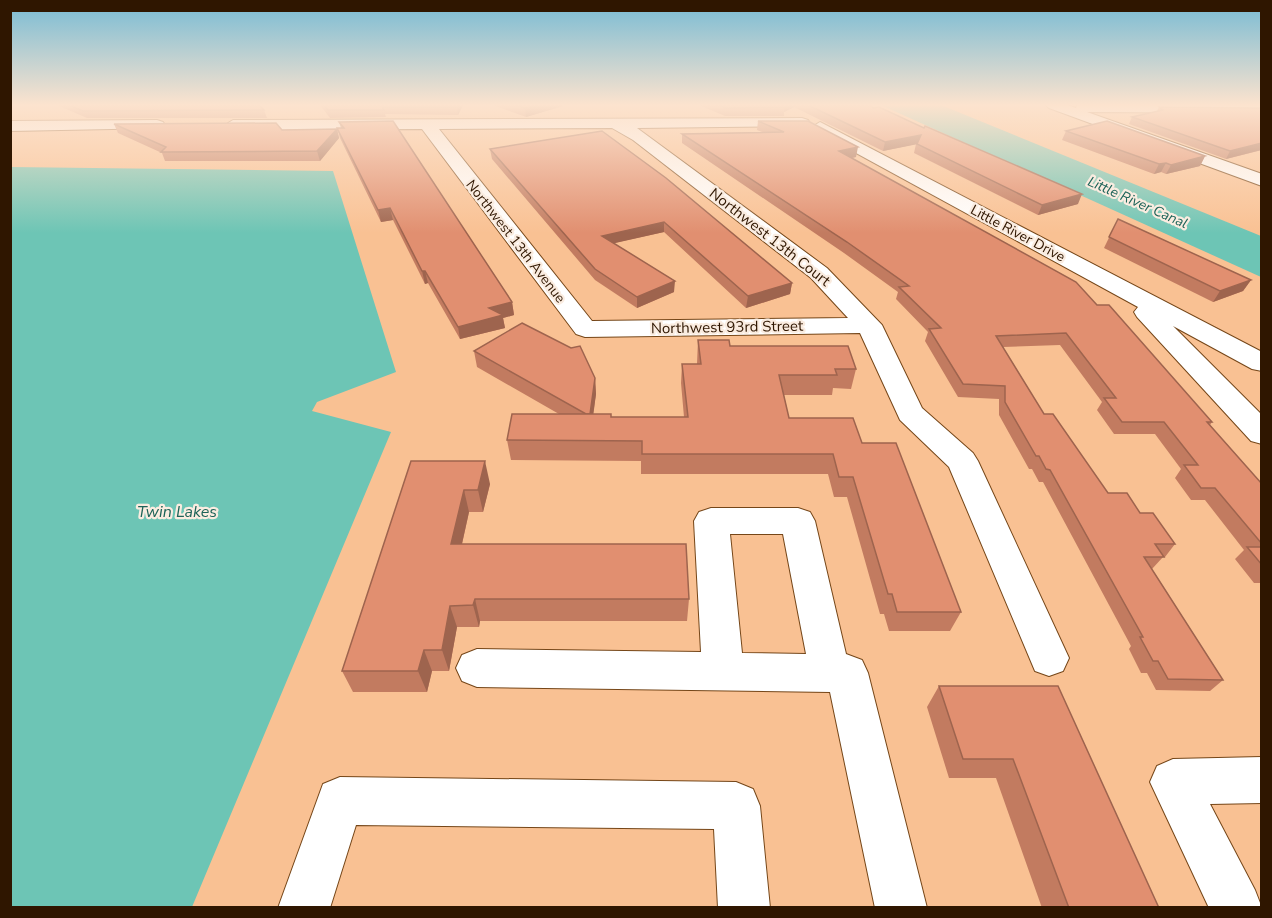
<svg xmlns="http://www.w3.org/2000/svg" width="1272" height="918" font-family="'Nunito Sans',sans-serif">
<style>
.water{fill:#6dc5b5}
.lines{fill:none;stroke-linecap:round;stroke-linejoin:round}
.minor-casing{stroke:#754618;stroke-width:2}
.minor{fill:#fff;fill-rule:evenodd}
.wall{fill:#c27b60}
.shaded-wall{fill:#9e644e}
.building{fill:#e18f70;stroke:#9e644e;stroke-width:1.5}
.labels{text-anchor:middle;stroke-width:4.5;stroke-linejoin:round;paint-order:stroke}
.far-water-label{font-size:14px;font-style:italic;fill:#1c6358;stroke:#faece0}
.far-street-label{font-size:14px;fill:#2f1600;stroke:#faece0}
.street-label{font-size:15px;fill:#2f1600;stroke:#faece0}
.water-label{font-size:16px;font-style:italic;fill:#1c6358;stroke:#faece0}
</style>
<rect width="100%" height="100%" fill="#f9c193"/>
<g class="water">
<polygon points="881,105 941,105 1261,236 1261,277"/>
<polygon points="11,167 333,171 396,372 317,402 312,411 391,432 192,907 11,907"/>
</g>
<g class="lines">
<g class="minor-casing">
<g id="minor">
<polygon points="1046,105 1067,105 1076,108 1077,105 1262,105 1262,113 1087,112 1262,174 1262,186 1049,108"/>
<path d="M802 118 808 120 810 123 808 126 637 128 827 268 882 325 922 408 973 453 978 461 1069 658 1063 671 1049 676 1035 671 949 467 900 420 860 333 585 337 576 334 422 129 233 130 225 125 233 120ZM612 128 633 140 811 278 848 318 592 321 439 129Z"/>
<polygon points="157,120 163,122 165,125 163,128 10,131 10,121"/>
<polygon points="820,122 1262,352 1262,371 1252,369 1173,326 1262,415 1262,444 1251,441 1137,317 1134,312 1138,307 814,130 812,127"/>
<path d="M711 508H798L810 512 815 521 846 654 862 660 868 673 927 908H875L830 692 477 687 462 681 456 668 462 655 477 649 701 652 694 521 699 512ZM730 534H783L806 654 742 653Z"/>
<polygon points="1262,757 1262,803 1210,804 1255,890 1262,908 1209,908 1150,782 1157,766 1173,759"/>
<polygon points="340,777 736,782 753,789 760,806 770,908 718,908 714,829 356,825 330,908 278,908 323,784"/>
</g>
</g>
<use href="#minor" class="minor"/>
</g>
<g class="wall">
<polygon points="57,105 259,105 264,110 267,118 87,118"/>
<polygon points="320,105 463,105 458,115 385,114 386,117 330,118"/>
<polygon points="493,105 563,105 563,106 526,117"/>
<polygon points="699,105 870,105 873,108 1078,204 1038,215 914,153 916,144 883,151 794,107 784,112 784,116 725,116"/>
<polygon points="1159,107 1262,108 1262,150 1226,159 1129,124 1132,117 1157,111"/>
<polygon points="758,121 856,157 852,158 1097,305 1212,422 1210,425 1262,484 1262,583 1254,583 1235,559 1244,550 1205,500 1191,500 1175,478 1181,469 1155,434 1114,434 1097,410 1102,402 1060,345 1003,347 1044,414 1108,493 1140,513 1175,544 1165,557 1163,557 1152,569 1223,680 1210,691 1156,690 1147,673 1141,673 1129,649 1131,646 1043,482 1039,482 1032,469 1029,469 999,415 999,399 958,397 925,341 928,332 896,299 898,292 844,253 682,143 682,134 762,132 757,130"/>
<polygon points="339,122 512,302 514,315 503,318 505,328 460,339 428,283 425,284 393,220 381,222 340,138 337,128 341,128"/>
<polygon points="114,124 282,130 337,129 339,138 320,161 165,161 162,153 118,133"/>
<polygon points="602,131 792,283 790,294 746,308 664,232 614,243 674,292 637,308 595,280 492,159 490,149"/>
<polygon points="1066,131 1205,156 1200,166 1166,174 1161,172 1154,174 1062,140"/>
<polygon points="1118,219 1251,280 1243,291 1213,302 1104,248"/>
<polygon points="698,340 856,369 851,389 833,388 832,395 784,395 789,418 862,443 961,612 950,631 889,631 884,614 880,614 847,497 834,497 828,474 641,474 641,461 511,460 507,440 559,414 477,367 474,351 595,378 596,394 593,414 611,417 684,417 681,383 682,364 697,364"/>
<polygon points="411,461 490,484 483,512 469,512 462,544 689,599 687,621 480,621 479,627 457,627 449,671 432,671 427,692 353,692 342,671"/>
<polygon points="939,686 1058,686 1159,908 1042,908 996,778 949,778 927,707"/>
</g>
<g class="shaded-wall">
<polygon points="458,105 463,105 458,115 457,107"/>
<polygon points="536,105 563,105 563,106 526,117 525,108"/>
<polygon points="785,105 794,105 794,107 784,112"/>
<polygon points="337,129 339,138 320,161 317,151"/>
<polygon points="921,135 918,144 883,151 885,142"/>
<polygon points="1262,143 1261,150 1226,159 1230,151"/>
<polygon points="858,147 856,157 837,161 839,151"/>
<polygon points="1205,156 1200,166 1166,174 1171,165"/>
<polygon points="1166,163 1161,172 1154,174 1159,164"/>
<polygon points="1082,194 1078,204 1038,215 1042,205"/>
<polygon points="390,208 393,220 381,222 378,210"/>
<polygon points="664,222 664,232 602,246 602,236"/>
<polygon points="422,271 425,271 428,283 425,284"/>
<polygon points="1251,280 1243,291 1213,302 1220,291"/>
<polygon points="675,281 674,292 637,308 637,297"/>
<polygon points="792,283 790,294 746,308 748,296"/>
<polygon points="512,302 514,315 503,318 505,328 460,339 458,327 489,308"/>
<polygon points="595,378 596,394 591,432 590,416"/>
<polygon points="485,461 490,484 483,512 478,490"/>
<polygon points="464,490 469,512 457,566 451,544"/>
<polygon points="475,599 480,621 479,627 473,605"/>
<polygon points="450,606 457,627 449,671 442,650"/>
<polygon points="424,650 432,671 427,692 418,671"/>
</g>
<g class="building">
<polygon points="69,105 259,105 264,110 83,111"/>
<polygon points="324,105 458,105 457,107 382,107 384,110 328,110"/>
<polygon points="516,105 536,105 525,108"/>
<polygon points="719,105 785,105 785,107 726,108"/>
<polygon points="808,105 870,105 873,108 879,107 924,128 925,126 1082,194 1042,205 917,144 921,135 885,142"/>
<polygon points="1159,107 1262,108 1262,143 1230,151 1132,117 1163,110"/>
<polygon points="393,121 512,302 489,308 503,315 458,327 425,271 422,271 390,208 378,210 337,128 344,128 339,122"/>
<polygon points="758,121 808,121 858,147 839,151 1076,282 1097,305 1109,305 1212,422 1207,422 1262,484 1262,544 1215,488 1201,488 1184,465 1198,465 1164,422 1122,422 1104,398 1116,398 1066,333 996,336 1044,414 1053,414 1108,493 1127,493 1140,513 1153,513 1175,544 1155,544 1164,557 1144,557 1223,680 1168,679 1158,661 1153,661 1140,637 1143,637 1050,470 1046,469 1039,456 1036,456 1005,402 1005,386 963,384 929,329 941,328 899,287 909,286 847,242 682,134 784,132"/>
<polygon points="1107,121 1205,156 1171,165 1166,163 1159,164 1066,131"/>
<polygon points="276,123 282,130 337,129 317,151 161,152 166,147 114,124"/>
<polygon points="602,131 666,178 792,283 748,296 664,222 602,236 675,281 637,297 595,269 490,149"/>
<polygon points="1118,219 1251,280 1220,291 1109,237"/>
<polygon points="522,323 571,348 580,346 595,378 590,414 586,414 474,351"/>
<polygon points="698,340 729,340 730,346 848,346 856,369 835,369 837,375 779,375 789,418 853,418 862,443 896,443 961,612 897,612 892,594 888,594 853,477 839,477 833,454 642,454 642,441 507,440 512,414 611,414 611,417 688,417 682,364 701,364"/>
<polygon points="411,461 485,461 478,490 464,490 451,544 686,544 689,599 475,599 473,605 450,606 442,650 424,650 418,671 342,671"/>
<polygon points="1247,547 1262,547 1262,565"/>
<polygon points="939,686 1058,686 1159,908 1069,908 1013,759 963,759"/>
</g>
<linearGradient id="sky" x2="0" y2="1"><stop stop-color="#77bbd4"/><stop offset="0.45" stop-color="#fce3ce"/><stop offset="1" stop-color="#fce3ce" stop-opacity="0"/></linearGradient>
<rect width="1272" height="233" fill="url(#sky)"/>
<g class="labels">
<g class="far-water-label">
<text transform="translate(1138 202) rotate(24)" y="5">Little River Canal</text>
</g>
<g class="far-street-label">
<text transform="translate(1018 233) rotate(28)" y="5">Little River Drive</text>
<text transform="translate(516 241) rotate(52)" y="5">Northwest 13th Avenue</text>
</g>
<g class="street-label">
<text transform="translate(770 237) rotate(38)" y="5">Northwest 13th Court</text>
<text transform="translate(727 327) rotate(-1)" y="5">Northwest 93rd Street</text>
</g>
<g class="water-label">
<text x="177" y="517">Twin Lakes</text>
</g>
</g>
<rect width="1272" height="918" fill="none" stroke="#2f1600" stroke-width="24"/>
</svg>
